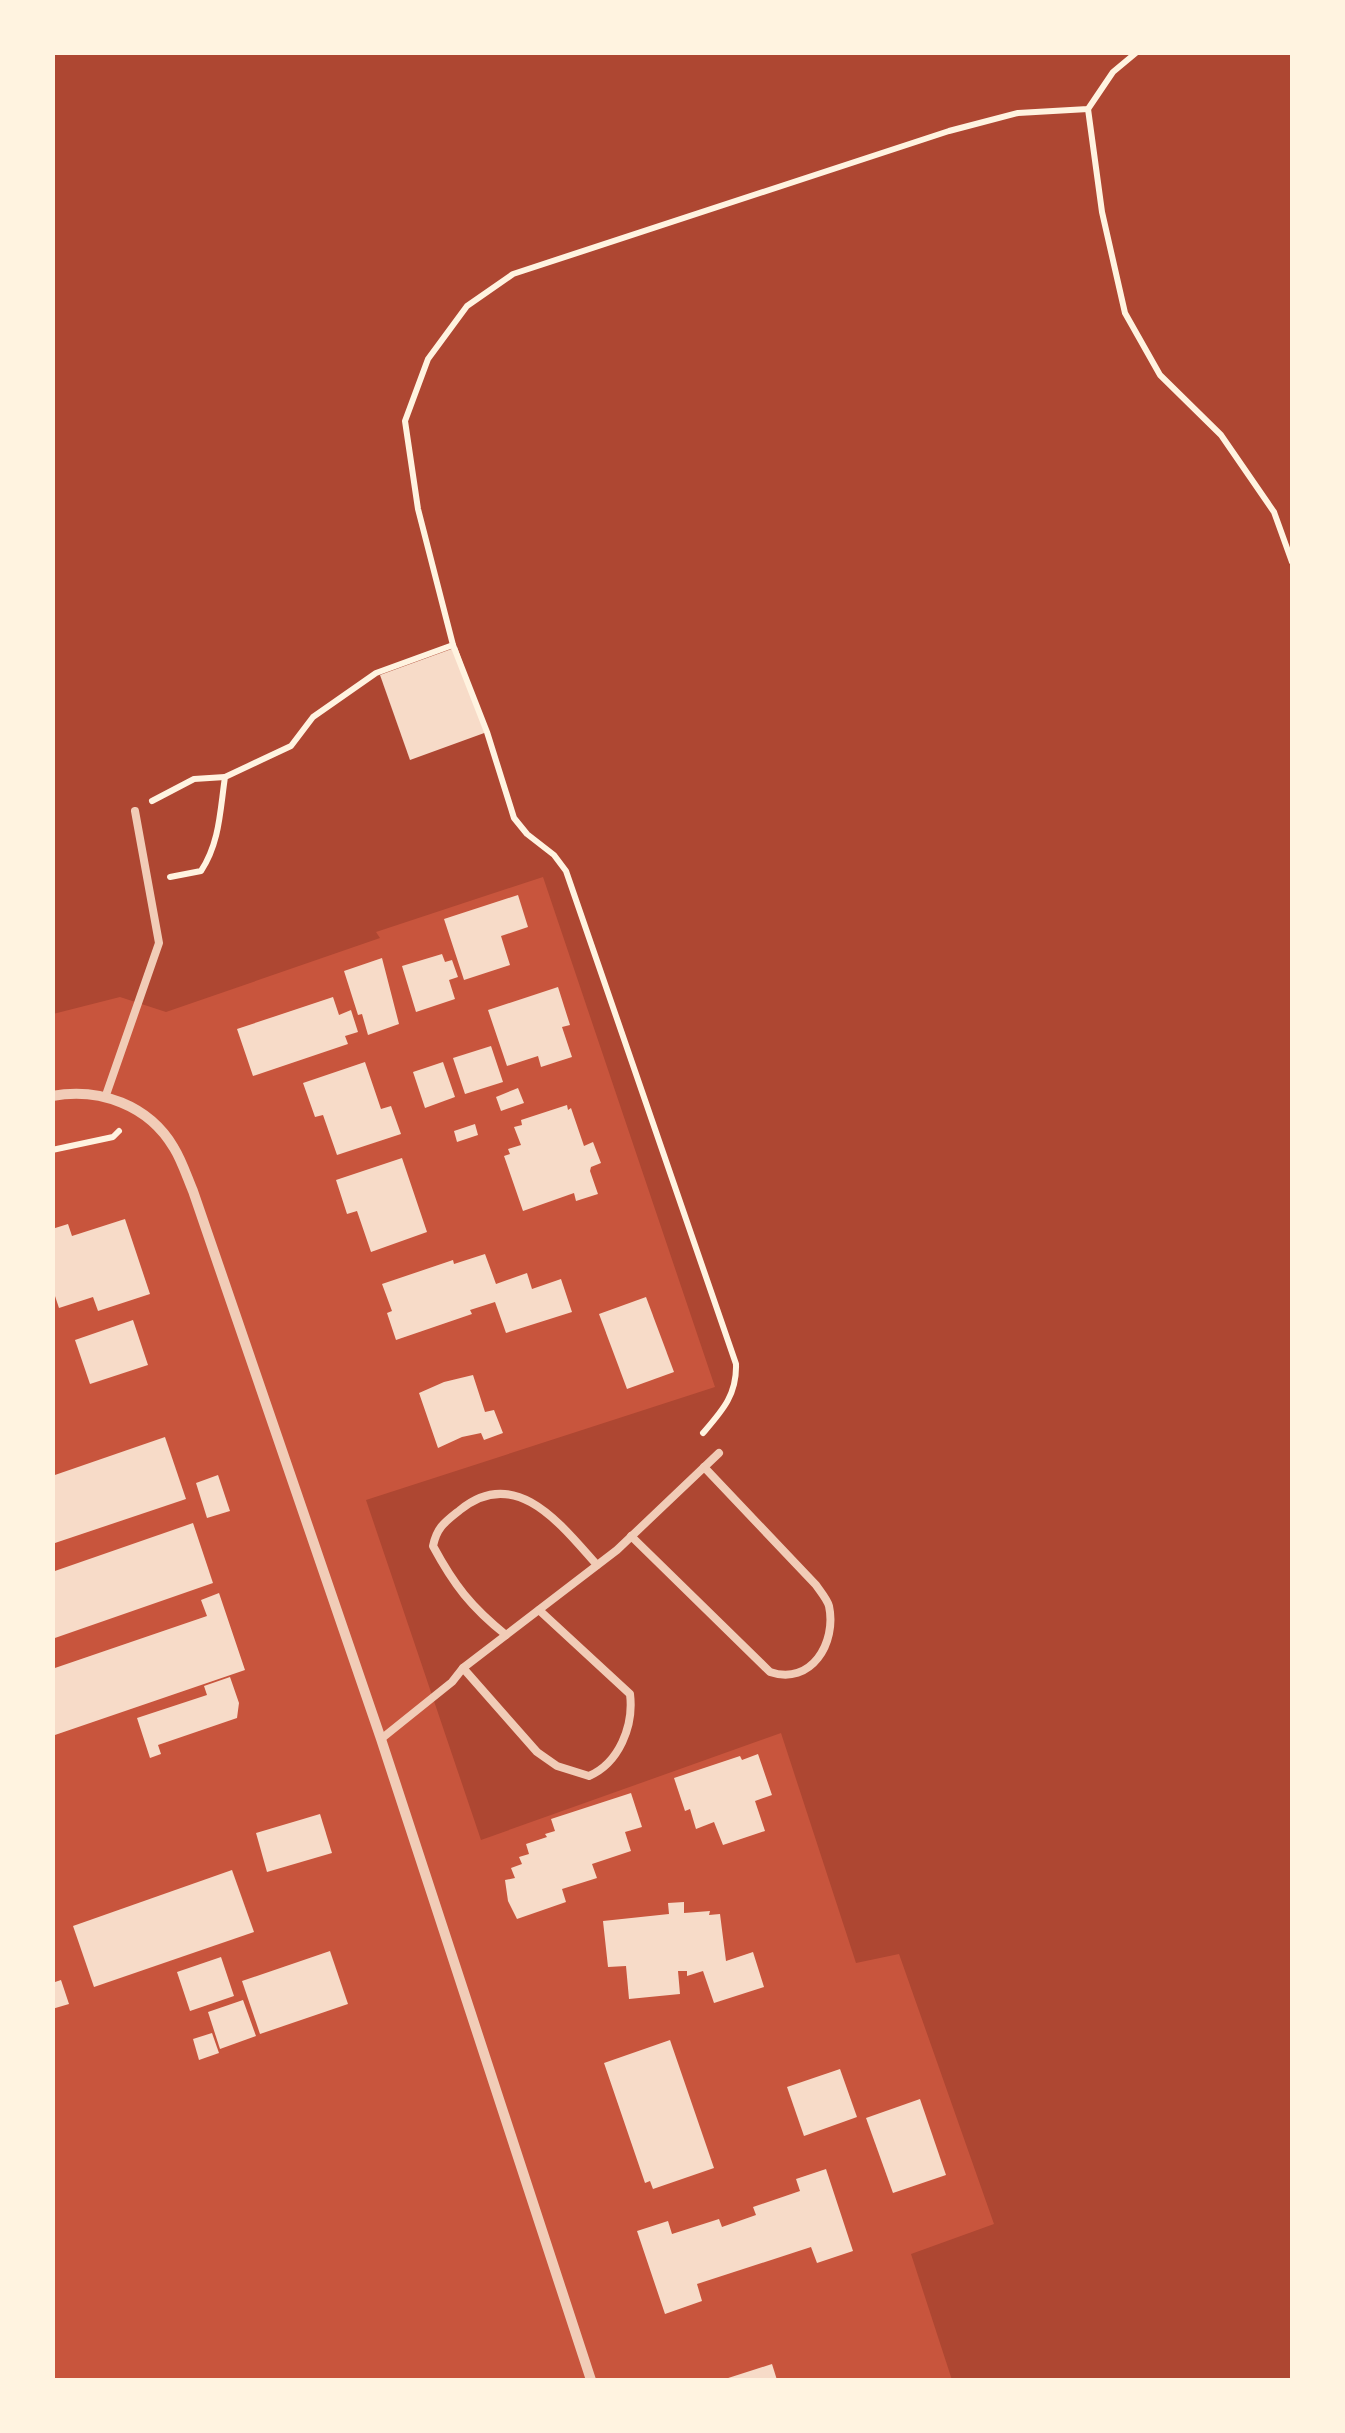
<svg xmlns="http://www.w3.org/2000/svg" width="1345" height="2433" font-family="'Fira Sans Condensed',sans-serif">
<style>
.green{fill:#ae4732}
.building{fill:#f7dbc8}
.lines{fill:none;stroke-linecap:round;stroke-linejoin:round}
.path{stroke:#fff3e0;stroke-width:6}
.service{stroke:#f1ccb7;stroke-width:8}
.minor{stroke:#f1ccb7;stroke-width:10}
</style>
<rect width="100%" height="100%" fill="#c8553d"/>
<polygon class="green" points="53,53 1292,53 1292,2380 952,2380 911,2254 994,2224 899,1954 856,1963 781,1733 481,1840 366,1500 715,1387 543,877 376,932 380,938 166,1012 120,997 53,1014"/>
<g class="building">
<polygon points="457,647 487,732 410,760 380,675"/>
<polygon points="518,895 528,927 501,936 510,965 464,980 444,919"/>
<polygon points="442,954 445,962 452,960 458,977 449,980 455,999 416,1012 402,966"/>
<polygon points="382,958 399,1024 368,1035 362,1014 358,1015 344,971"/>
<polygon points="558,987 570,1025 562,1027 572,1057 541,1067 538,1056 507,1066 488,1010"/>
<polygon points="333,997 339,1015 351,1010 358,1032 345,1036 348,1044 253,1076 237,1029"/>
<polygon points="491,1046 503,1082 465,1094 453,1058"/>
<polygon points="365,1062 381,1109 391,1106 401,1134 337,1155 323,1115 315,1117 303,1083"/>
<polygon points="443,1062 455,1097 425,1108 413,1072"/>
<polygon points="518,1088 524,1103 501,1111 496,1097"/>
<polygon points="567,1105 568,1110 571,1108 584,1146 593,1142 601,1163 591,1167 590,1171 598,1194 576,1201 574,1193 523,1211 504,1156 510,1154 508,1149 521,1145 514,1127 522,1125 521,1120"/>
<polygon points="475,1124 478,1135 457,1142 454,1131"/>
<polygon points="402,1158 427,1232 371,1252 357,1211 347,1214 336,1180"/>
<polygon points="125,1219 150,1294 98,1311 93,1297 59,1308 52,1287 52,1229 68,1224 72,1236"/>
<polygon points="485,1254 496,1284 527,1273 532,1289 561,1279 572,1312 506,1333 495,1302 470,1310 472,1314 396,1340 387,1313 392,1311 382,1284 453,1260 454,1264"/>
<polygon points="646,1297 674,1372 627,1389 599,1314"/>
<polygon points="133,1320 148,1365 90,1384 75,1340"/>
<polygon points="473,1375 485,1412 494,1410 503,1433 484,1440 481,1433 462,1437 438,1448 419,1393 444,1382"/>
<polygon points="165,1437 186,1499 52,1544 52,1476"/>
<polygon points="218,1475 230,1511 207,1518 196,1483"/>
<polygon points="193,1523 213,1583 52,1639 52,1572"/>
<polygon points="219,1593 245,1670 52,1736 52,1669 207,1616 201,1600"/>
<polygon points="230,1677 239,1703 237,1718 158,1745 161,1754 150,1758 137,1718 207,1695 204,1686"/>
<polygon points="758,1754 772,1795 755,1801 765,1831 723,1845 714,1822 696,1829 690,1809 685,1811 674,1778 740,1756 742,1760"/>
<polygon points="631,1793 642,1827 625,1832 631,1851 592,1864 597,1878 562,1889 566,1902 517,1919 508,1901 505,1880 515,1878 511,1868 522,1864 519,1857 529,1854 526,1844 547,1837 545,1834 555,1831 551,1819"/>
<polygon points="320,1814 332,1853 267,1872 256,1833"/>
<polygon points="232,1870 254,1932 94,1987 73,1926"/>
<polygon points="684,1902 684,1913 710,1911 709,1915 720,1914 726,1961 753,1952 764,1987 714,2003 703,1971 687,1976 687,1971 678,1971 680,1994 629,1999 626,1966 608,1967 603,1921 669,1914 668,1903"/>
<polygon points="330,1951 348,2004 260,2034 242,1981"/>
<polygon points="221,1957 234,1996 190,2011 177,1972"/>
<polygon points="61,1980 69,2004 52,2009 52,1983"/>
<polygon points="243,2000 256,2036 220,2049 208,2012"/>
<polygon points="212,2033 219,2053 199,2060 193,2039"/>
<polygon points="670,2040 714,2168 653,2189 650,2181 645,2183 604,2063"/>
<polygon points="840,2069 857,2117 804,2136 787,2087"/>
<polygon points="920,2099 946,2175 893,2193 866,2118"/>
<polygon points="826,2169 853,2251 817,2263 811,2247 697,2284 702,2301 665,2314 637,2231 668,2221 672,2234 719,2219 722,2227 756,2215 753,2207 800,2191 796,2179"/>
<polygon points="772,2364 777,2380 722,2380"/>
</g>
<g class="lines">
<g class="path">
<polyline points="1088,109 1102,212 1125,313 1160,375 1221,435 1274,512 1292,562"/>
<polyline points="152,801 194,779 225,777"/>
<path d="M170 877 201 871C220 842 220 810 225 777L291 746 313 717 376 673 453 645"/>
<polyline points="52,1150 113,1137 119,1131"/>
<path d="M703 1433C722 1411 737 1395 736 1364L566 871 554 855 527 834 514 818 487 732 453 645 418 509 405 421 428 359 467 306 513 274 949 131 1018 113 1088 109 1113 72 1137 52"/>
</g>
<g class="service">
<polyline points="106,1095 159,943 135,811"/>
<path d="M631 1536 770 1672C811 1686 837 1643 829 1606 827 1599 820 1591 816 1585L704 1467"/>
<path d="M506 1635C471 1607 454 1585 433 1546 437 1527 445 1522 460 1510 516 1464 562 1526 597 1565"/>
<path d="M463 1668 537 1752 557 1766 589 1776C619 1763 634 1726 630 1694L539 1610"/>
<polyline points="381,1739 452,1682 463,1668 617,1550 719,1453"/>
</g>
<path class="minor" d="M52 1096C99 1087 149 1105 174 1148 182 1161 187 1177 193 1191L381 1739 591 2380"/>
</g>
<rect width="1345" height="2433" fill="none" stroke="#fff3e0" stroke-width="110"/>
</svg>
